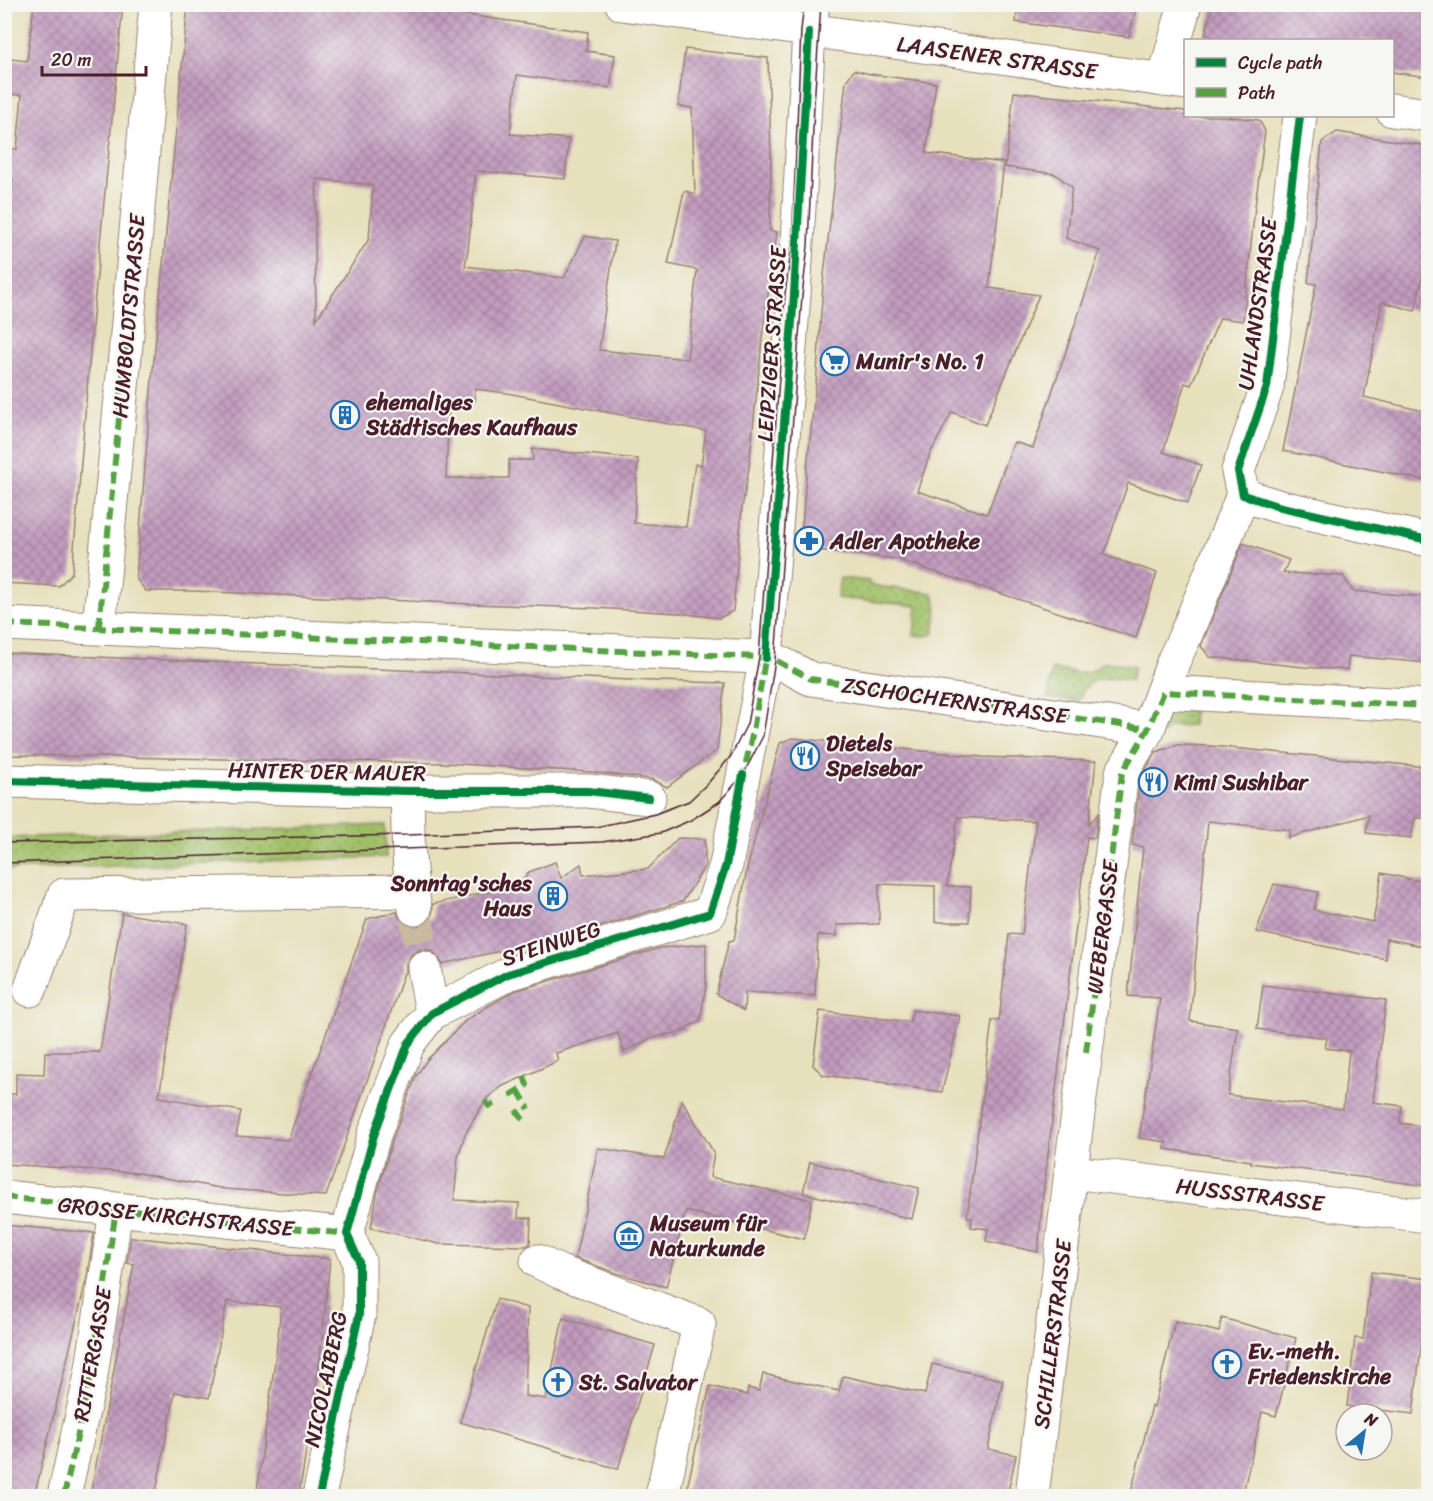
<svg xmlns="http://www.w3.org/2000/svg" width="1433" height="1501" font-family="Sriracha,sans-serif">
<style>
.green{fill:url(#green-dots);stroke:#75704a;stroke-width:1.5}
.building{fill:url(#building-cross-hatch);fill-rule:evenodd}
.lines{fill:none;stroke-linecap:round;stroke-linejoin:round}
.minor-tunnel{stroke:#c8b99f;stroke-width:33;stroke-dasharray:33 16;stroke-linecap:butt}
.minor-casing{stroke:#988074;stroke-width:35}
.minor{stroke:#fff;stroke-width:33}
.tram{stroke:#4a1f2b;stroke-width:1.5}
.quiet{stroke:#56a243;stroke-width:6;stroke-dasharray:12 6;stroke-linecap:butt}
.cycleway-casing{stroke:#f6f6f2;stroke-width:11}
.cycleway{stroke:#00873e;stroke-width:8}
.labels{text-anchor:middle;stroke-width:4.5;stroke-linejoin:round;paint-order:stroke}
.street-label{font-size:22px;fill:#4a1f2b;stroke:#f6f6f2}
.poi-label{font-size:22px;font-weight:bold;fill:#4a1f2b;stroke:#f6f6f2;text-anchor:start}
</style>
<defs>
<pattern id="green-dots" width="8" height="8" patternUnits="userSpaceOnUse" patternTransform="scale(1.5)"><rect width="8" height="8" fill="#a0c068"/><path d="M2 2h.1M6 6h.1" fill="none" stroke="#849b56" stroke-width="1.8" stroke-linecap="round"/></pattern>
<pattern id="building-cross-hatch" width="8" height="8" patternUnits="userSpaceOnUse" patternTransform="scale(1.5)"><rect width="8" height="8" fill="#c29cbf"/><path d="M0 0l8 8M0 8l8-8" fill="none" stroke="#a07f9b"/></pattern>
</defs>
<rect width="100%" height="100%" fill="#f6f6f2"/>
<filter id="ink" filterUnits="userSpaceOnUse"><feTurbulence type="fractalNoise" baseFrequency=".0167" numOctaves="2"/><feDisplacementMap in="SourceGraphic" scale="12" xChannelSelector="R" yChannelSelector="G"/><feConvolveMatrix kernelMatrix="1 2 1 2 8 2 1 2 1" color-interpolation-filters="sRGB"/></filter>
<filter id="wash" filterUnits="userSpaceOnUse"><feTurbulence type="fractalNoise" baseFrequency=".008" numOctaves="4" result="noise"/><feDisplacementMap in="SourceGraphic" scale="24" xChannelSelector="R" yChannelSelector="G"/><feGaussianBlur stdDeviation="1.35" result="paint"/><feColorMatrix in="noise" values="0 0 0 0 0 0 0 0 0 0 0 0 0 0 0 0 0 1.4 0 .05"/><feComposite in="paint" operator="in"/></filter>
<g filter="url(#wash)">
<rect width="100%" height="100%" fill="#e7e0bc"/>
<g class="green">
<path d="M840 578 869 581V585L932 593C939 603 937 622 933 634L925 636 914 635 917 606 837 598Z"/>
<path d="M1103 663H1118L1135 667 1131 680C1116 679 1096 674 1085 688 1082 691 1081 697 1079 701L1047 698 1052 669 1078 673 1090 672Z"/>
<polygon points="1162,698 1194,700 1192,725 1169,727 1163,734"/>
<polygon points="385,825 386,857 5,870 5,838"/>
</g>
<g id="blocks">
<g class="building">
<polygon points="34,4 123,4 93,316 72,573 59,586 4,583 4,434 8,396 4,396 4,257 6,257 13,179 4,178 4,148 17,149 22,95 4,94 4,58 27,61"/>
<path d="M188 4H388L588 32 586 51 615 55 610 88 517 75 510 134 569 139 565 179 476 171 468 250 465 266 564 278 585 236 615 241 599 350 687 359 697 270 668 264 684 191 695 194 692 108 678 106 685 49 768 58 771 155 770 231 777 232 763 330 749 468 742 508 733 611 719 618 678 613 595 608 472 604 194 591H146L136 579 152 379ZM317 179 373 185 369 239 316 320 315 232ZM475 389 507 393 706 431 701 465 695 464 686 527 634 523 638 459 532 449 533 460H509V478H446L449 401H475Z"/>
<polygon points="1018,4 1137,4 1129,37 1016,22"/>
<polygon points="1213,4 1428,4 1428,77 1392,72 1392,40 1225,40 1205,35"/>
<polygon points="854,70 870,74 936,83 926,153 1004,163 989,288 1039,295 985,425 952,412 930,454 917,491 987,514 1014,442 1033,448 1100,251 1066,238 1072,187 1055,174 1005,167 1014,92 1185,111 1185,116 1223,116 1259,120 1265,131 1255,206 1243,321 1220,318 1191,385 1185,383 1163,452 1201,465 1188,503 1128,483 1104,555 1157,573 1136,638 896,559 809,549 801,541 805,487 817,373 823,284 846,81"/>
<polygon points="1337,132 1428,146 1428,250 1415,311 1382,302 1364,397 1428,412 1428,481 1283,451 1316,284 1308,283 1322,142"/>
<polygon points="1243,543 1289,560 1283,573 1343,576 1353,591 1428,597 1428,663 1349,656 1347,670 1304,667 1210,657 1201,646"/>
<polygon points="4,653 655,681 725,683 717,750 667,787 651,779 590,772 443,763 4,755"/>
<polygon points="792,738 983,757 1096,761 1089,824 1098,814 1095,838 1087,837 1043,1195 1038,1252 986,1241 988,1229 971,1227 972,1218 967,1217 992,1020 999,1021 1009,934 1022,935 1036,821 958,817 947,886 971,887 969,922 935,922 935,886 879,884 879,924 837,925 837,936 818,935 815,996 745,992 744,1011 716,994 729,941 734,940 747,869 780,743"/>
<polygon points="1178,745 1211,746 1428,767 1428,818 1415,818 1411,838 1366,833 1369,815 1288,838 1290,830 1208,821 1190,1021 1238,1028 1228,1095 1343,1109 1349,1051 1325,1048 1327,1038 1257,1029 1263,985 1386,1000 1373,1102 1402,1106 1400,1123 1428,1127 1428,1186 1251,1163 1251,1161 1165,1149 1166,1142 1139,1138 1160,998 1128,996 1143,847 1132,845 1140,779 1156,752"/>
<polygon points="678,838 705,839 705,866 683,901 576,934 442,964 438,956 430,950 420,950 412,954 406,962 406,972 404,973 380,1044 326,1196 225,1189 138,1173 4,1164 4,1094 16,1094 16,1073 44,1074 45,1052 100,1052 122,913 187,924 159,1097 241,1111 236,1136 288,1140 367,919 397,912 400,920 408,926 418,927 427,923 432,916 433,904 521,884 529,872 555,862 561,878 581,864 583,875 648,869"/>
<polygon points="1382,873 1428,883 1428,947 1386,939 1386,959 1256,932 1274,884 1318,892 1314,910 1373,922"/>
<polygon points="706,944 706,986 700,1022 689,1026 685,1031 651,1038 624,1052 618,1033 556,1053 558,1061 503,1086 487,1098 465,1134 458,1157 454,1200 519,1203 518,1218 531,1218 530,1244 526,1246 439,1244 371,1228 377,1194 392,1141 416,1076 427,1060 465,1021 488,1006 515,991 660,948"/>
<polygon points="912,1010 960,1016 942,1092 887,1084 887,1083 823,1075 813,1065 820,1011 910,1022"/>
<polygon points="682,1100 714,1153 710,1177 812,1200 804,1239 686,1211 666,1287 616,1273 575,1258 598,1148 664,1159"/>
<polygon points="810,1162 919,1188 912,1219 803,1193"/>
<polygon points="4,1225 94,1233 87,1277 34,1497 4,1497"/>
<polygon points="131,1237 330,1259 320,1359 302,1477 298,1497 256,1497 276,1354 281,1307 227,1301 209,1398 175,1392 155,1497 90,1497 134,1264 127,1263"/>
<polygon points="1371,1272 1428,1279 1428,1347 1421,1347 1413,1414 1347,1406 1355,1338 1363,1339"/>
<polygon points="497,1299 528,1308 525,1396 546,1399 563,1318 655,1345 618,1469 460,1422"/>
<polygon points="1222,1318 1296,1338 1276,1416 1262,1412 1242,1497 1130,1497 1152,1406 1154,1407 1175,1321 1219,1332"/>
<polygon points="932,1364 1003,1380 988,1449 1016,1455 1007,1497 685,1497 710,1386 747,1395 748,1388 759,1391 763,1374 839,1391 843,1376 925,1394"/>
</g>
</g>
</g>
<g filter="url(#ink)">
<use href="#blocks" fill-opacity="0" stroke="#988074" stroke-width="1.5"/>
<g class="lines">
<polyline class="minor-tunnel" points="415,909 424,968"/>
<g class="minor-casing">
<g id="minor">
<polyline points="622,4 1186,83"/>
<polyline points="1164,80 1185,4"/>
<polyline points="1392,110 1428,115"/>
<polyline points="1243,495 1277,506 1428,540"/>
<polyline points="4,624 759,657 775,660 811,679 1148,729"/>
<polyline points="99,627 126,345 156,4"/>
<polyline points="1163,692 1428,706"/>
<polyline points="4,781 407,791 588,791 649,798"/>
<path d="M407 791C408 830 408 870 415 909"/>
<polyline points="424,968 432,1013"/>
<polyline points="30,990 64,895 411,891"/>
<polyline points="1072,1172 1428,1216"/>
<polyline points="4,1197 347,1234"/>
<polyline points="347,1234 374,1135 408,1044 432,1013 508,974 710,913 726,865 766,658 794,295 809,32 813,4"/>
<polyline points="537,1261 560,1272 699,1324 662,1496"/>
<polyline points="64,1496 91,1375 116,1210"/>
<polyline points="319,1496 359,1315 359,1261 347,1234"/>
<polyline points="1032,1496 1076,1129 1122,773 1148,729 1174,660 1186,634 1243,495 1238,471 1267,387 1300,116"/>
</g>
</g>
<use href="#minor" class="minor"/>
<g class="tram">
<polyline points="4,843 408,835 596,827 655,814 689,801 708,783 731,756 747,724 759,657 785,294 792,244 801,30 804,4"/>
<polyline points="4,863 602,842 661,833 691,820 719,802 743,775 763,736 775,660 802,296 808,246 814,105 821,4"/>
</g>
<g class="quiet">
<polyline points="4,624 759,657 775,660 811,679 1148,729"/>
<polyline points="99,627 126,345"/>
<polyline points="742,781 753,731 766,654"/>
<polyline points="1086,1052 1122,773 1148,729 1163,692 1428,706"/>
<polyline points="518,1090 529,1109"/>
<polyline points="510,1095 527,1085 524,1076"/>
<polyline points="485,1101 489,1106 494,1104"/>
<polyline points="516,1110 524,1121"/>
<polyline points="4,1197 347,1234 348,1231"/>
<polyline points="64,1496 91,1375 116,1210"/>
</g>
<g class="cycleway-casing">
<g id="cycleway">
<polyline points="1300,116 1267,387 1238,471 1243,495 1277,506 1428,540"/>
<polyline points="766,658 794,295 809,32"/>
<polyline points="4,781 407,791 588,791 649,798"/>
<polyline points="319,1496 359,1315 359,1261 347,1234 374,1135 408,1044 432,1013 508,974 710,913 726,865 743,775"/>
</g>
</g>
<use href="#cycleway" class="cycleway"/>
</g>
</g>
<defs>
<g id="supermarket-ring" transform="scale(1.5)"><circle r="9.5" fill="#f6f6f2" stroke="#1f6fb2" stroke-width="1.5"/><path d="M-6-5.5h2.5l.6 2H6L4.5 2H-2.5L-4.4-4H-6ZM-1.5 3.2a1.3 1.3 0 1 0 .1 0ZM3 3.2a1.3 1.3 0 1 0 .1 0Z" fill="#1f6fb2"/></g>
<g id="building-ring" transform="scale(1.5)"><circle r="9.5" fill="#f6f6f2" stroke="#1f6fb2" stroke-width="1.5"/><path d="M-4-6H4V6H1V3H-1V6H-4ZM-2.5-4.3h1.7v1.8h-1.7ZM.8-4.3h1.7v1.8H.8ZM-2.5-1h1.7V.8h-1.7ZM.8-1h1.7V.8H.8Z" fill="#1f6fb2"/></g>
<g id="pharmacy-ring" transform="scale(1.5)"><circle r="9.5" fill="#f6f6f2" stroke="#1f6fb2" stroke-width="1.5"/><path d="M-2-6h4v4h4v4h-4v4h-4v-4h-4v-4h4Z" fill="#1f6fb2"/></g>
<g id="restaurant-ring" transform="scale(1.5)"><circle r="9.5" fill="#f6f6f2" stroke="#1f6fb2" stroke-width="1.5"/><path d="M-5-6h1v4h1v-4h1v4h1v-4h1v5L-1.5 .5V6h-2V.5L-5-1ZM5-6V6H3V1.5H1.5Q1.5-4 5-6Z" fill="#1f6fb2"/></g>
<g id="museum-ring" transform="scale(1.5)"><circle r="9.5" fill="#f6f6f2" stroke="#1f6fb2" stroke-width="1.5"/><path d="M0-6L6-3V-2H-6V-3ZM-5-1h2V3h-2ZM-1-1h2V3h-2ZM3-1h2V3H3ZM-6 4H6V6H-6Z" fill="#1f6fb2"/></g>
<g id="church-ring" transform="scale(1.5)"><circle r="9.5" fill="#f6f6f2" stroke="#1f6fb2" stroke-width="1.5"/><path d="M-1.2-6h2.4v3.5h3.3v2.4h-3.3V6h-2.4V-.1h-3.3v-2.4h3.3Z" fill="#1f6fb2"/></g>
</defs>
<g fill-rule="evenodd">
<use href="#supermarket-ring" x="835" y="361"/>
<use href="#building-ring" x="345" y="415"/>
<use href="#pharmacy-ring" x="809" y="541"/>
<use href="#restaurant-ring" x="805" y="756"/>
<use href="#restaurant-ring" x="1153" y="782"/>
<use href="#building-ring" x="553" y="896"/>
<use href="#museum-ring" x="629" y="1236"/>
<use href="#church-ring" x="1227" y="1364"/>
<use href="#church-ring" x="558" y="1382"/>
</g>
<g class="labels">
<g class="street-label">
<text transform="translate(997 57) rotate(8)" y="8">LAASENER STRASSE</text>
<text transform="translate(1257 304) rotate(-82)" y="8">UHLANDSTRASSE</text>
<text transform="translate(128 316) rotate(-85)" y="8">HUMBOLDTSTRASSE</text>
<text transform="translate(771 344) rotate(-86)" y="8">LEIPZIGER STRASSE</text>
<text transform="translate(955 700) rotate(8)" y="8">ZSCHOCHERNSTRASSE</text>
<text transform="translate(327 771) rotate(1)" y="8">HINTER DER MAUER</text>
<text transform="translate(1102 927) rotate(-83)" y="8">WEBERGASSE</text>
<text transform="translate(551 943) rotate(-18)" y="8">STEINWEG</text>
<text transform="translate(1250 1194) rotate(7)" y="8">HUSSSTRASSE</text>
<text transform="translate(176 1216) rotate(6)" y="8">GROSSE KIRCHSTRASSE</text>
<text transform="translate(1052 1334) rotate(-83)" y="8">SCHILLERSTRASSE</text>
<text transform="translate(92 1354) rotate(-80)" y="8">RITTERGASSE</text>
<text transform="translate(325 1379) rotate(-78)" y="8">NICOLAIBERG</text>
</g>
<g class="poi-label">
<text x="856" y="369">Munir's No. 1</text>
<text x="366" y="410">ehemaliges<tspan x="366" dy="25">Städtisches Kaufhaus</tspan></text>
<text x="830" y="549">Adler Apotheke</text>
<text x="826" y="751">Dietels<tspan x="826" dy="25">Speisebar</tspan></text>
<text x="1174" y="790">Kimi Sushibar</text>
<text x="532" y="891" text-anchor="end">Sonntag'sches<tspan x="532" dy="25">Haus</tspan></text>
<text x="650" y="1231">Museum für<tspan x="650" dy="25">Naturkunde</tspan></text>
<text x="1248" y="1359">Ev.-meth.<tspan x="1248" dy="25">Friedenskirche</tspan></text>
<text x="579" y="1390">St. Salvator</text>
</g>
</g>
<rect width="1433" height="1501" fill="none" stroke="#f6f6f2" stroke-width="24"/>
<rect x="1184" y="39" width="210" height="78" fill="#f6f6f2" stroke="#b1a0a2" stroke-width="1.5"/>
<rect x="1196" y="58" width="30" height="9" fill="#00873e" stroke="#b1a0a2" stroke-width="1.5"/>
<text x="1238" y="69" font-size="18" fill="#4a1f2b">Cycle path</text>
<rect x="1196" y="88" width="30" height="9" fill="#56a243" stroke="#b1a0a2" stroke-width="1.5"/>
<text x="1238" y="99" font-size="18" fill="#4a1f2b">Path</text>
<g transform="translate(1364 1432) rotate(30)"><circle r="28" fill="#f6f6f2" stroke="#b1a0a2" stroke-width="1.5"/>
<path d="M0-4.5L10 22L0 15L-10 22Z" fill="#1f6fb2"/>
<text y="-9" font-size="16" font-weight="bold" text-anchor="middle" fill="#4a1f2b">N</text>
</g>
<path d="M42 66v9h104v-9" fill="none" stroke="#4a1f2b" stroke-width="3"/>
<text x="51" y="66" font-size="18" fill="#4a1f2b" stroke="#f6f6f2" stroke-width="4.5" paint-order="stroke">20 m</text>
</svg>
